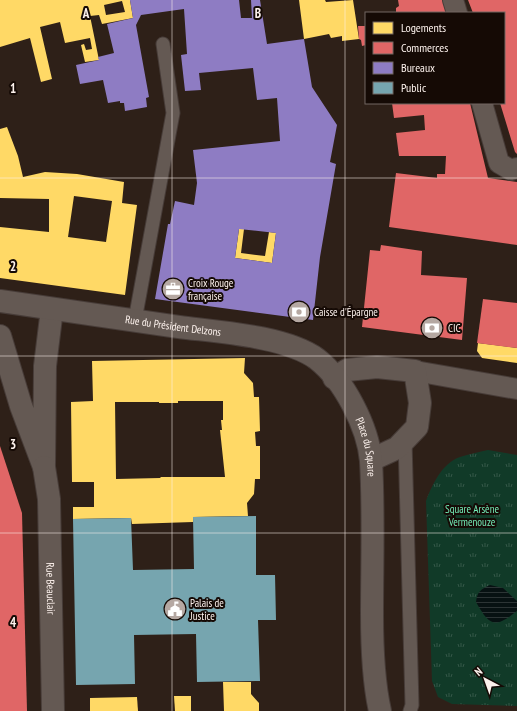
<svg xmlns="http://www.w3.org/2000/svg" width="517" height="711" font-family="'PT Sans Narrow',sans-serif">
<style>
.park{fill:url(#park-tufts)}
.water{fill:url(#water-rules)}
.homes{fill:#ffd966;fill-rule:evenodd}
.shops{fill:#e06666}
.offices{fill:#8e7cc3;fill-rule:evenodd}
.public{fill:#76a5af}
.lines{fill:none;stroke-linecap:round;stroke-linejoin:round}
.service-casing{stroke:#473c38;stroke-width:15}
.pedestrian-casing{stroke:#473c38;stroke-width:22}
.minor-casing{stroke:#473c38;stroke-width:24}
.tertiary-casing{stroke:#473c38;stroke-width:24}
.service{stroke:#645953;stroke-width:13}
.pedestrian{stroke:#645953;stroke-width:20}
.minor{stroke:#645953;stroke-width:22}
.tertiary{stroke:#645953;stroke-width:22}
.grid{fill:none;stroke:#fdf2ed;stroke-width:1;stroke-opacity:0.55}
.labels{text-anchor:middle;stroke-width:4;stroke-linejoin:round;paint-order:stroke}
.poi-label{font-size:11px;fill:#fdf2ed;stroke:#150a05;text-anchor:start}
.street-label{font-size:11px;fill:#fdf2ed;stroke:#150a05}
.park-label{font-size:11px;fill:#75efba;stroke:#150a05}
.grid-label{font-size:13px;text-anchor:middle;font-weight:bold;fill:#fdf2ed;stroke:#150a05;stroke-width:4;stroke-linejoin:round;paint-order:stroke}
</style>
<defs>
<pattern id="park-tufts" width="24" height="20" patternUnits="userSpaceOnUse"><rect width="24" height="20" fill="#113a28"/><path d="M3 7l-1-3M5 7V3M7 7l1-3M15 17l-1-3M17 17v-4M19 17l1-3" fill="none" stroke="#355748"/></pattern>
<pattern id="water-rules" width="6" height="5" patternUnits="userSpaceOnUse"><rect width="6" height="5" fill="#071112"/><path d="M0 2.5h6" fill="none" stroke="#2c3435"/></pattern>
</defs>
<rect width="100%" height="100%" fill="#2e2018"/>
<path class="park" d="M488 450 517 455V706L452 704 438 697 432 681 426 501C432 485 442 463 460 457 469 454 479 452 488 450Z"/>
<path class="water" d="M490 585 503 588 517 601V611C495 628 490 627 476 602 477 592 481 589 490 585Z"/>
<g class="homes">
<path d="M0 0H130L133 18 102 24 99 15 90 16 99 60 85 62 81 45 84 44 86 50 92 49 90 38 65 43 60 22 40 27 52 79 41 82 30 38 0 47ZM122 1 125 12 106 15 104 5Z"/>
<polygon points="299,0 325,0 326,2 353,0 359,39 342,41 342,36 331,38 329,34 304,39"/>
<path d="M7 127 18 156 23 177 45 172 77 174 124 182 122 203 137 205 125 295 0 278V227L49 232V199L0 198V129ZM74 196 112 201 106 242 68 237Z"/>
<polygon points="239,229 244,229 241,253 265,256 269,232 276,233 272,263 235,258"/>
<polygon points="478,343 517,348 517,363 482,358 477,351"/>
<path d="M245 358 244 373 253 383 254 397H259L260 431 255 432 256 446H260V479H255L254 494 247 503 248 516 193 517V522L132 524 131 518 73 519V507H94V482H72L71 402 93 401 92 361ZM178 401H223V420H221L222 430H220L225 477H161L160 478 116 479 115 402H159V403H178Z"/>
<polygon points="223,682 251,682 251,694 259,703 259,711 224,711"/>
<polygon points="174,696 191,696 191,711 175,711"/>
<polygon points="137,697 138,711 90,711 90,698"/>
</g>
<g class="shops">
<polygon points="398,0 447,0 450,13 396,13 396,8 399,6"/>
<polygon points="468,0 517,0 517,154 515,152 500,103 504,103 504,13 473,13"/>
<polygon points="358,26 366,26 366,45 362,46 361,40 359,39"/>
<polygon points="392,103 470,103 488,178 517,182 517,245 389,227 396,173 437,178 437,174 445,174 446,156 399,156 396,133 425,130 424,115 394,118"/>
<polygon points="381,245 422,251 421,275 467,278 462,340 362,327 370,250 380,251"/>
<polygon points="483,299 517,303 517,348 477,343"/>
<polygon points="0,446 22,513 27,711 0,711"/>
</g>
<path class="offices" d="M130 0H239L241 18H252L251 0H260L267 44 304 39 312 87 337 125 330 162 336 164 320 257 313 320 155 299 168 224H170L175 201 194 205 197 183 193 150 280 141 277 98 257 100 253 68 199 73 201 90 185 91 181 55 187 54 184 9 141 15 136 25 149 97 146 98 147 107 125 111 124 103H120V101L108 103 103 80 80 84 76 65 99 60 98 57 114 53 107 24 133 18ZM239 229 276 233 272 263 235 258Z"/>
<polygon class="public" points="256,516 256,575 275,575 276,620 258,620 260,681 197,682 196,634 134,635 135,684 76,685 73,519 131,518 133,570 194,569 193,517"/>
<g class="lines">
<g class="service-casing">
<g id="service">
<polyline points="135,320 173,113 163,44"/>
<polyline points="405,440 412,705 410,711"/>
</g>
</g>
<g class="pedestrian-casing">
<g id="pedestrian">
<polyline points="453,0 457,13"/>
<polyline points="482,103 499,163 511,170 517,168"/>
<polyline points="415,371 517,389"/>
</g>
</g>
<g class="minor-casing">
<g id="minor">
<polyline points="0,336 21,406 44,467 45,366 52,309"/>
<polyline points="334,378 347,370 377,367 415,371 420,403 417,427 397,448 371,460"/>
<path id="s1" d="M44 467 49 499 53 711"/>
</g>
</g>
<g class="tertiary-casing">
<g id="tertiary">
<path id="s2" d="M0 301C60 310 119 318 179 327 217 332 286 336 317 359 344 380 368 427 371 461 374 512 372 563 372 614 372 646 373 680 380 711"/>
</g>
</g>
<use href="#service" class="service"/>
<use href="#pedestrian" class="pedestrian"/>
<use href="#minor" class="minor"/>
<use href="#tertiary" class="tertiary"/>
</g>
<path class="grid" d="M172 0V711M345 0V711M0 178H517M0 356H517M0 533H517"/>
<defs>
<g id="office-disc" transform="scale(1.15)"><circle r="9.5" fill="#b5a8a2" stroke="#150a05"/><path d="M-6-3h4V-5.5h4V-3h4V5H-6ZM-1-4.5V-3h2v-1.5ZM-6 0V1H6V0Z" fill="#fff"/></g>
<g id="bank-disc" transform="scale(1.15)"><circle r="9.5" fill="#b5a8a2" stroke="#150a05"/><path d="M-6-4H6V4H-6ZM0-2.3a2.3 2.3 0 1 0 0 4.6a2.3 2.3 0 1 0 0-4.6Z" fill="#fff"/></g>
<g id="civic-disc" transform="scale(1.15)"><circle r="9.5" fill="#b5a8a2" stroke="#150a05"/><path d="M-.6-6.5H3V-4.5H.6V-3L4-1V1h2V6H-6V1h2V-1L-.6-3ZM-1.2 2.5V6h2.4V2.5Z" fill="#fff"/></g>
</defs>
<g fill-rule="evenodd">
<use href="#office-disc" x="173" y="289"/>
<use href="#bank-disc" x="299" y="312"/>
<use href="#bank-disc" x="432" y="328"/>
<use href="#civic-disc" x="175" y="609"/>
</g>
<g class="labels">
<g class="poi-label">
<text x="188" y="287">Croix Rouge<tspan x="188" dy="13">française</tspan></text>
<text x="314" y="316">Caisse d'Épargne</text>
<text x="448" y="332">CIC</text>
<text x="190" y="607">Palais de<tspan x="190" dy="13">Justice</tspan></text>
</g>
<g class="street-label">
<text dy="4" stroke="none"><textPath href="#s2" startOffset="175">Rue du Président Delzons</textPath></text>
<text dy="4" stroke="none"><textPath href="#s2" startOffset="427">Place du Square</textPath></text>
<text dy="4" stroke="none"><textPath href="#s1" startOffset="122">Rue Beauclair</textPath></text>
</g>
<g class="park-label">
<text x="472" y="513">Square Arsène<tspan x="472" dy="13">Vermenouze</tspan></text>
</g>
</g>
<g class="grid-label">
<text x="86" y="18">A</text>
<text x="258" y="18">B</text>
<text x="13" y="93">1</text>
<text x="13" y="271">2</text>
<text x="13" y="449">3</text>
<text x="13" y="627">4</text>
</g>
<rect x="365" y="12" width="140" height="92" fill="#150a05" stroke="#726762"/>
<rect x="373" y="22" width="20" height="12" fill="#ffd966" stroke="#726762"/>
<text x="401" y="32" font-size="12" fill="#fdf2ed">Logements</text>
<rect x="373" y="42" width="20" height="12" fill="#e06666" stroke="#726762"/>
<text x="401" y="52" font-size="12" fill="#fdf2ed">Commerces</text>
<rect x="373" y="62" width="20" height="12" fill="#8e7cc3" stroke="#726762"/>
<text x="401" y="72" font-size="12" fill="#fdf2ed">Bureaux</text>
<rect x="373" y="82" width="20" height="12" fill="#76a5af" stroke="#726762"/>
<text x="401" y="92" font-size="12" fill="#fdf2ed">Public</text>
<g transform="translate(485 679) rotate(319)" stroke="#150a05" stroke-width="3" paint-order="stroke">
<path d="M0-3L7 15L0 10L-7 15Z" fill="#fdf2ed"/>
<text y="-6" font-size="11" font-weight="bold" text-anchor="middle" fill="#fdf2ed">N</text>
</g>
</svg>
